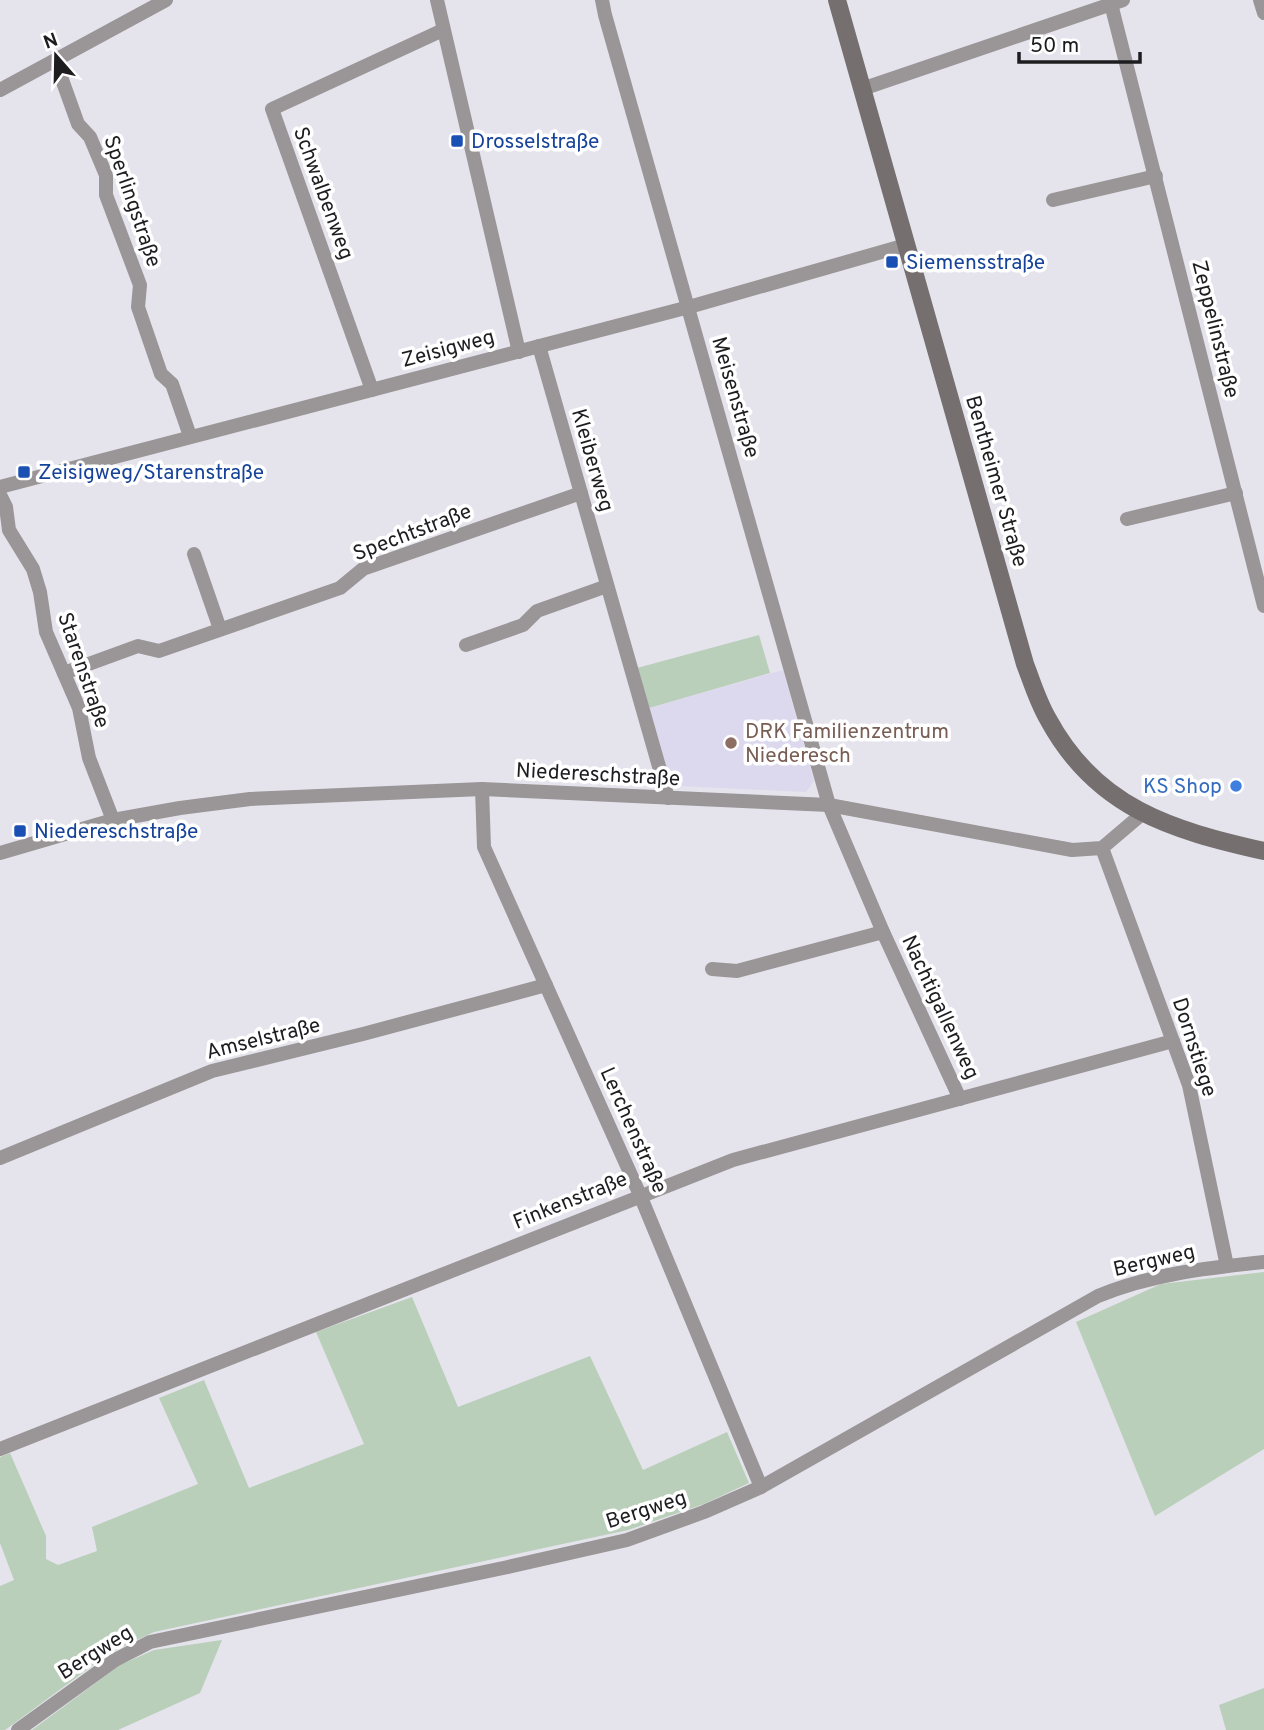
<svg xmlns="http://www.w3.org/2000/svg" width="1264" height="1730" font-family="Overpass,sans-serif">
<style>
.education{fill:#dcd8ee}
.green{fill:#b9cfb9}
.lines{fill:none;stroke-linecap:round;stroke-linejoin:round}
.street{stroke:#9a9596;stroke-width:14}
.secondary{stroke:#756f6f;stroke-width:18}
.transit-dot{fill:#1a4fb4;stroke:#fff;stroke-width:2.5}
.education-dot{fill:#8d6e63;stroke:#fff;stroke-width:2.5}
.shop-dot{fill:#3f7fe0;stroke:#fff;stroke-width:2.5}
.labels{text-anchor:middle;stroke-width:7;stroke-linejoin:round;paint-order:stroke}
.transit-label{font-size:21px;fill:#164399;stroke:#fff;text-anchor:start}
.street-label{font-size:21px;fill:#1d1d20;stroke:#fff}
.education-label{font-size:21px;fill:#785e54;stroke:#fff;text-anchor:start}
.shop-label{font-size:21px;fill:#366cbe;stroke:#fff;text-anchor:end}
</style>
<rect width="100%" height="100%" fill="#e5e4ed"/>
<polygon class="education" points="783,670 814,781 806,792 679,786 669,778 649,708"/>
<g class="green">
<polygon points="759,635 770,673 649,708 637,668"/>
<polygon points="1264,1272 1264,1449 1155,1516 1076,1322 1161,1284"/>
<polygon points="412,1297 458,1407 590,1356 643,1470 727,1432 749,1483 704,1504 628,1530 154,1632 111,1652 5,1730 0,1730 0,1586 14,1580 0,1543 0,1457 10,1453 46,1536 46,1559 58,1565 97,1551 92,1527 198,1484 159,1398 204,1380 249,1488 364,1444 316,1332"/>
<polygon points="222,1640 200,1693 118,1730 32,1730 120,1665 154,1650"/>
<polygon points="1264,1688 1264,1730 1226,1730 1219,1705"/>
</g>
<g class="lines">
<g class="street">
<polyline points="437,0 519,352"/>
<polyline points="602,0 605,15 829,805 883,932 960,1099"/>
<polyline points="1110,0 1264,606"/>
<polyline points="1260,0 1264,13"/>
<polyline points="55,60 78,124 90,137 106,175 106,195 140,285 138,307 161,374 172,384 190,436"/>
<polyline points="862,89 1123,0"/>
<polyline points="0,90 166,0"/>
<polyline points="1053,200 1156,176"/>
<polyline points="539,346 668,798"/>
<polyline points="372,390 272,109 443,30"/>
<polyline points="0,487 689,307 906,245"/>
<polyline points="0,495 6,507 9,530 33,569 40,592 46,632 79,708 89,758 113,820"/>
<polyline points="1127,519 1236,493"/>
<polyline points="194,554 220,629"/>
<polyline points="466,645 523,625 537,611 607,586"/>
<polyline points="64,673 138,646 159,651 340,588 363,569 581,493"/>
<polyline points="482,789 484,847 640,1195 761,1487"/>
<polyline points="1102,848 1189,1085 1227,1266"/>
<polyline points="0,853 113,820 180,808 250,799 482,789 829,805 1072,850 1102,848 1142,814"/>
<polyline points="712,969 737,971 883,932"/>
<polyline points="0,1158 212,1071 363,1034 546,985"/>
<polyline points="0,1449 733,1160 1173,1041"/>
<path d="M18 1730 115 1660 150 1642 508 1567 627 1540 704 1512 761 1487 1098 1296C1151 1274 1207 1268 1264 1262"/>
</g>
<path class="secondary" d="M837 0 1025 664C1032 682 1038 702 1048 719 1096 808 1171 830 1264 851"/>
</g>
<g class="transit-dot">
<rect x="450" y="134" width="14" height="14" rx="3.5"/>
<rect x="885" y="255" width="14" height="14" rx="3.5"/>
<rect x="17" y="465" width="14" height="14" rx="3.5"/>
<rect x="13" y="824" width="14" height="14" rx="3.5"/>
</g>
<circle class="education-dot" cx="731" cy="743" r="7"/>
<circle class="shop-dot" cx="1236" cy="786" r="7"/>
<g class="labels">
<g class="transit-label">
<text x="471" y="148">Drosselstraße</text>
<text x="906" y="269">Siemensstraße</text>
<text x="38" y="479">Zeisigweg/Starenstraße</text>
<text x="34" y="838">Niedereschstraße</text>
</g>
<g class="street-label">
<text transform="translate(324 193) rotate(70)" y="7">Schwalbenweg</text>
<text transform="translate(133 201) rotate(71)" y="7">Sperlingstraße</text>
<text transform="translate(1216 329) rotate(76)" y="7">Zeppelinstraße</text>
<text transform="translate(448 348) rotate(-15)" y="7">Zeisigweg</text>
<text transform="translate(736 397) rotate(74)" y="7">Meisenstraße</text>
<text transform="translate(593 460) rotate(74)" y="7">Kleiberweg</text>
<text transform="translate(997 481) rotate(74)" y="7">Bentheimer Straße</text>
<text transform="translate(412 532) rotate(-21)" y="7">Spechtstraße</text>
<text transform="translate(84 670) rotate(71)" y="7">Starenstraße</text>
<text transform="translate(598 774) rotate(3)" y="7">Niedereschstraße</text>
<text transform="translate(941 1007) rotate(65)" y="7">Nachtigallenweg</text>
<text transform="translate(263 1038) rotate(-14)" y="7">Amselstraße</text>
<text transform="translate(1195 1047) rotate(72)" y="7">Dornstiege</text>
<text transform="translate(634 1130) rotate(66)" y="7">Lerchenstraße</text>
<text transform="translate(570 1200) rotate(-22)" y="7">Finkenstraße</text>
<text transform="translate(1154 1260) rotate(-13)" y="7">Bergweg</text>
<text transform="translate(646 1509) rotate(-18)" y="7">Bergweg</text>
<text transform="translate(95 1652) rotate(-32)" y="7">Bergweg</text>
</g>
<g class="education-label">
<text x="745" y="738">DRK Familienzentrum<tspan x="745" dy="24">Niederesch</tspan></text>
</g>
<g class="shop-label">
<text x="1222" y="793">KS Shop</text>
</g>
</g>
<g transform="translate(56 56) rotate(340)" stroke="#ffffff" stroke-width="5" paint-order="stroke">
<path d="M0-5L12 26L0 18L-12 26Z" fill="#1d1d20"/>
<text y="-10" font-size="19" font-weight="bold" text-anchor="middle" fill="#1d1d20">N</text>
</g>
<path d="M1019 52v10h121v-10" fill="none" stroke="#1d1d20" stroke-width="3.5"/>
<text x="1030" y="52" font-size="21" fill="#1d1d20" stroke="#ffffff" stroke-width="5" paint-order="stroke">50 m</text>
</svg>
